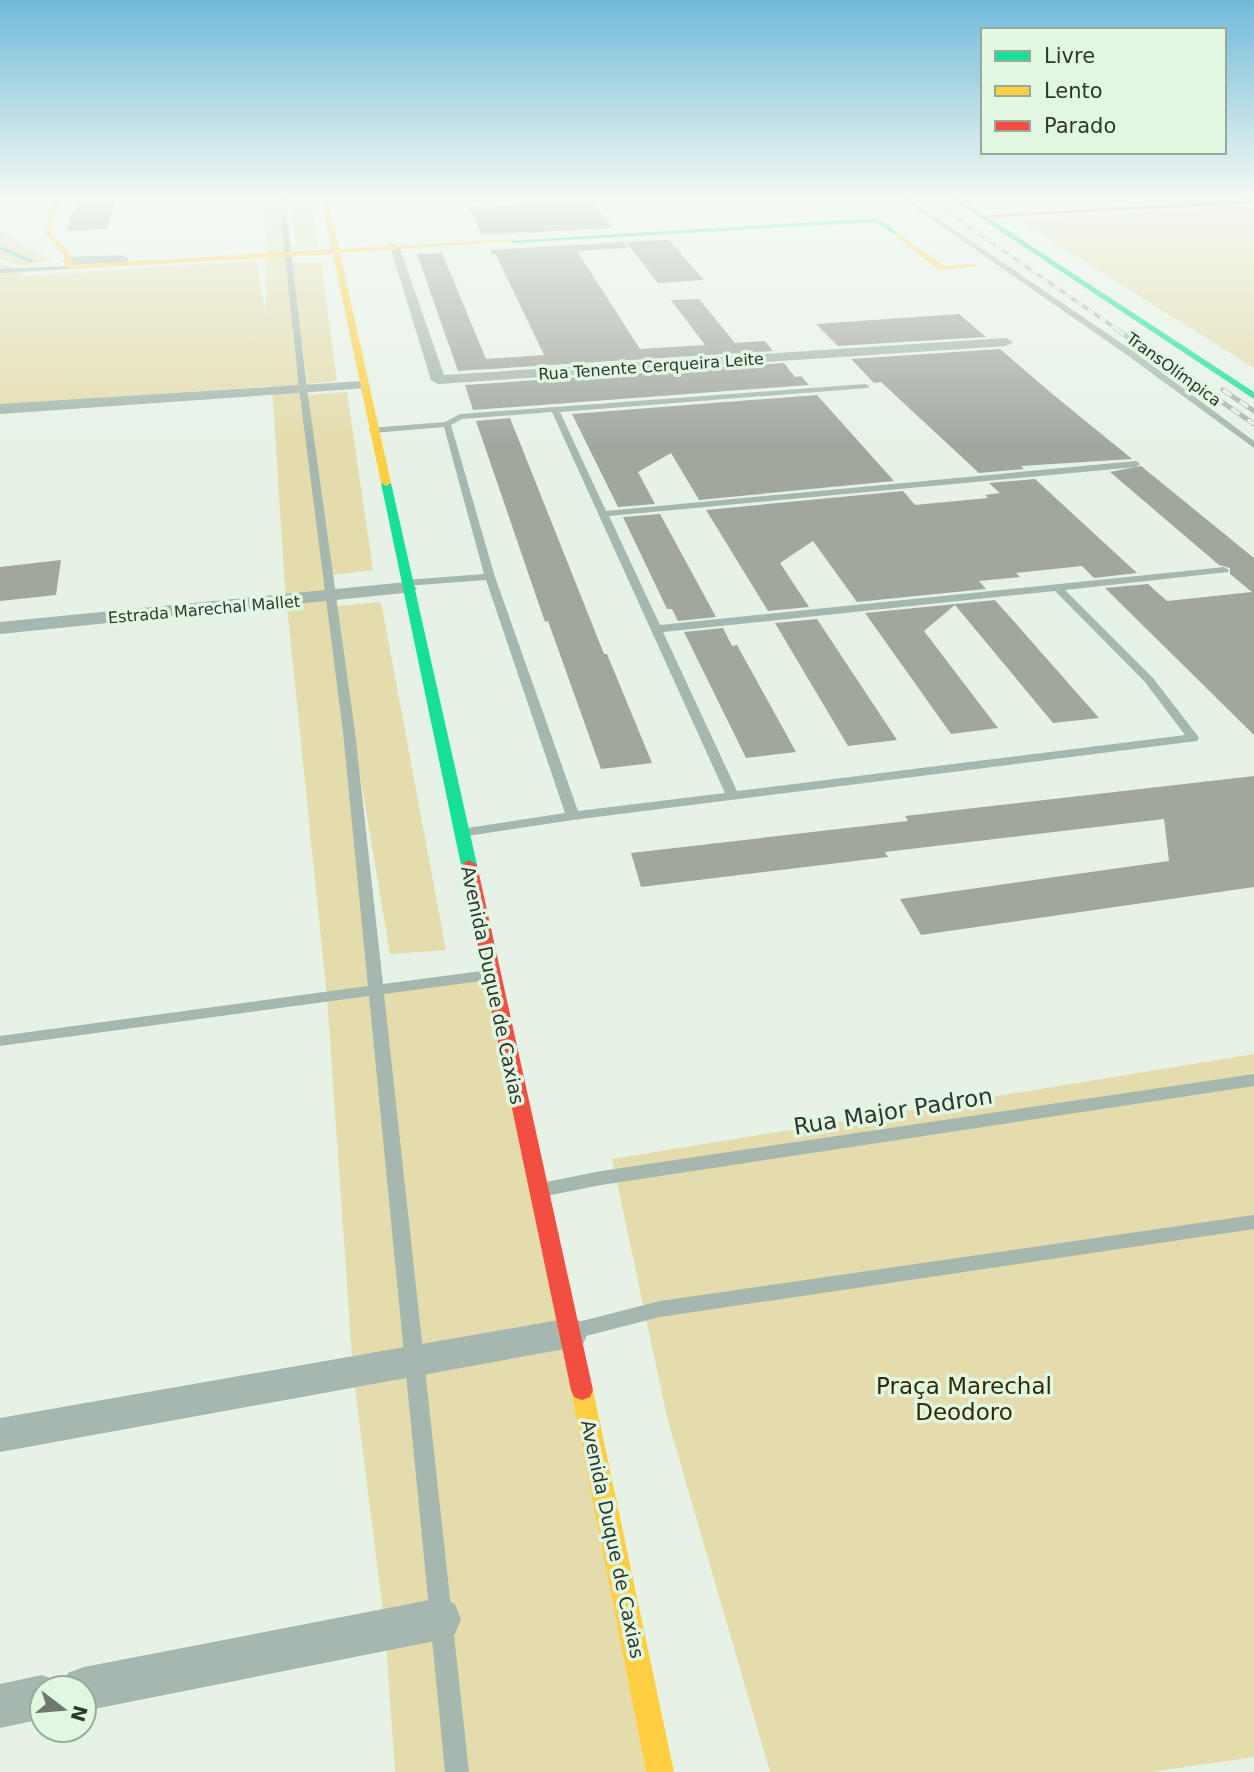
<svg xmlns="http://www.w3.org/2000/svg" width="1254" height="1772" font-family="'DejaVu Sans',sans-serif">
<style>
.green{fill:#e4dcac}
.lines{fill:none;stroke-linecap:round;stroke-linejoin:round}
.stream{fill:#60c2bf;fill-rule:evenodd}
.building{fill:#a1a79d}
.lane{fill:#a5b7ae;fill-rule:evenodd}
.street{fill:#a5b7ae;fill-rule:evenodd}
.fast{fill:#16e098;fill-rule:evenodd}
.slow{fill:#ffcf43;fill-rule:evenodd}
.jam{fill:#f24e42;fill-rule:evenodd}
.rail-far1-casing{stroke:#a9b6af;stroke-width:3.5}
.rail-casing{stroke:#a9b6af;stroke-width:5}
.rail-far1{stroke:#e2f7e2;stroke-width:2.5;stroke-dasharray:7;stroke-linecap:butt}
.rail{stroke:#e2f7e2;stroke-width:3.5;stroke-dasharray:10;stroke-linecap:butt}
.labels{text-anchor:middle;stroke-width:7;stroke-linejoin:round;paint-order:stroke}
.far-street-label{font-size:16px;fill:#2e362e;stroke:#e2f7e2}
.street-label{font-size:19px;fill:#2e362e;stroke:#e2f7e2}
.near-street-label{font-size:23px;fill:#2e362e;stroke:#e2f7e2}
.near-park-label{font-size:23px;fill:#332902;stroke:#e2f7e2}
</style>
<rect width="100%" height="100%" fill="#e7f2e7"/>
<g class="green">
<polygon points="262,198 282,198 291,263 321,262 337,381 308,384 296,302 306,395 347,392 373,570 333,575 337,606 381,602 446,950 390,954 346,691 375,990 491,974 646,1772 395,1772 385,1629 353,1371 327,997 285,587 272,386 0,405 0,262 28,276 256,261 266,316 267,252"/>
<polygon points="289,198 310,198 319,247 297,249"/>
<polygon points="1254,205 1254,368 1023,223 1033,218"/>
<polygon points="0,231 51,260 21,266 0,258"/>
<polygon points="1254,1054 1254,1757 1151,1772 770,1772 667,1417 612,1159"/>
</g>
<g class="lines">
<polygon class="stream" points="0,246 33,260 33,261 29,262 0,249"/>
</g>
<g class="building">
<polygon points="592,201 613,228 482,235 468,207"/>
<polygon points="77,202 115,202 107,229 66,231"/>
<polygon points="669,240 704,280 658,283 626,242"/>
<polygon points="624,242 628,248 577,251 640,349 705,345 671,300 699,299 735,343 765,341 773,351 458,371 417,254 442,253 486,359 544,355 496,255 492,255 490,250"/>
<polygon points="959,314 986,337 838,346 816,324"/>
<polygon points="1000,349 1050,392 1132,459 1021,466 1024,469 979,473 881,382 874,383 851,359"/>
<polygon points="784,363 795,377 801,376 809,385 473,410 465,385"/>
<polygon points="817,395 894,481 699,500 671,453 638,472 655,504 618,507 572,414"/>
<polygon points="510,418 604,654 607,654 652,763 601,769 548,621 545,622 476,421"/>
<polygon points="1141,466 1254,558 1254,735 1105,588 1148,584 1167,601 1252,592 1230,574 1230,568 1219,565 1110,472"/>
<polygon points="1035,479 1137,573 1094,578 1082,566 1016,573 1020,577 979,581 986,589 857,602 813,541 780,563 809,607 768,611 706,510 903,491 915,505 988,498 985,495 1000,493 989,483"/>
<polygon points="660,514 716,617 678,621 672,609 667,609 623,517"/>
<polygon points="61,560 56,595 0,601 0,567"/>
<polygon points="995,600 1099,718 1053,723 955,605 924,631 998,728 951,734 865,613"/>
<polygon points="817,619 897,740 848,746 775,623"/>
<polygon points="723,628 732,646 737,645 796,752 746,758 684,632"/>
<polygon points="1254,776 1254,887 921,935 900,899 1169,861 1164,819 885,852 888,857 641,887 631,853 908,821 905,816"/>
</g>
<g class="lines">
<g class="lane">
<polygon points="279,198 285,198 307,388 355,732 383,984 489,970 497,975 489,980 384,994 469,1772 445,1772 369,996 0,1046 0,1036 368,986 343,732 299,388"/>
<polygon points="901,198 908,198 1133,351 1254,441 1254,448 1127,355"/>
<polygon points="72,266 70,269 0,273 0,269"/>
<path d="M865 384 869 386 868 388 560 412 606 511 1136 461 1140 464 1136 467 609 516 660 625 1224 567 1229 570 1228 572 1065 590 1153 678 1197 735 1199 738 1197 741 573 820 461 837 456 836 454 833 461 829 565 813 486 580 406 586 401 583 406 580 484 574 444 427 373 433 369 430 370 428 445 422 460 414ZM552 412 725 793 578 811 495 577 451 425 462 419ZM1055 591 1145 682 1185 735 737 791 663 632Z"/>
<polygon points="1254,1074 1254,1086 601,1185 546,1196 540,1194 537,1189 540,1184 546,1182 601,1171"/>
<polygon points="1254,1215 1254,1229 660,1317 578,1338 571,1336 568,1330 571,1324 578,1322 660,1301"/>
</g>
<g class="street">
<polygon points="389,243 399,246 444,375 1006,338 1013,342 1006,346 438,384 431,380"/>
<polygon points="123,255 129,259 127,262 68,265 62,261 68,257"/>
<polygon points="363,381 370,385 368,388 0,414 0,404"/>
<polygon points="407,582 417,588 414,592 0,634 0,622"/>
<polygon points="570,1318 583,1322 588,1333 583,1344 570,1348 0,1452 0,1418"/>
<polygon points="440,1598 455,1604 461,1619 455,1634 440,1640 84,1711 84,1688 62,1688 68,1673 84,1667"/>
<polygon points="42,1675 58,1681 61,1688 42,1688 42,1719 0,1728 0,1684"/>
</g>
<g class="fast">
<polygon points="950,198 958,198 1254,392 1254,399"/>
<polygon points="878,218 898,233 898,235 894,235 876,222 513,243 509,241"/>
<polygon points="386,480 391,483 477,865 469,870 461,865 381,483"/>
</g>
<g class="slow">
<polygon points="55,198 61,198 51,232 70,254 73,265 332,249 321,198 327,198 339,249 513,239 517,241 340,253 391,483 386,486 381,483 333,254 70,269 66,267 63,254 45,232"/>
<polygon points="894,233 898,233 944,266 974,264 978,266 939,270 894,235"/>
<polygon points="582,1380 590,1383 593,1390 674,1772 646,1772 571,1390 574,1383"/>
</g>
<g class="jam">
<polygon points="1254,199 1254,203 980,218 977,216"/>
<polygon points="469,860 477,865 593,1390 590,1397 582,1400 574,1397 571,1390 461,865"/>
</g>
<g class="rail-far1-casing">
<polyline id="rail-far1" points="927,198 1118,330"/>
</g>
<g class="rail-casing">
<g id="rail">
<polyline points="1116,329 1254,424"/>
<polyline points="1223,390 1254,411"/>
</g>
</g>
<use href="#rail-far1" class="rail-far1"/>
<use href="#rail" class="rail"/>
</g>
<linearGradient id="sky" x2="0" y2="1"><stop stop-color="#71bad8"/><stop offset="0.44" stop-color="#f4f9f4"/><stop offset="1" stop-color="#f4f9f4" stop-opacity="0"/></linearGradient>
<rect width="1254" height="447" fill="url(#sky)"/>
<g class="labels">
<g class="far-street-label">
<text transform="translate(651 366) rotate(-4)" y="6">Rua Tenente Cerqueira Leite</text>
<text transform="translate(1174 369) rotate(36)" y="6">TransOlímpica</text>
<text transform="translate(204 609) rotate(-5)" y="6">Estrada Marechal Mallet</text>
</g>
<g class="street-label">
<text transform="translate(493 985) rotate(78)" y="7">Avenida Duque de Caxias</text>
<text transform="translate(613 1539) rotate(78)" y="7">Avenida Duque de Caxias</text>
</g>
<g class="near-street-label">
<text transform="translate(893 1111) rotate(-9)" y="8">Rua Major Padron</text>
</g>
<g class="near-park-label">
<text x="964" y="1394">Praça Marechal<tspan x="964" dy="26">Deodoro</tspan></text>
</g>
</g>
<rect x="981" y="28" width="245" height="126" fill="#e2f7e2" stroke="#9aaa9a" stroke-width="2"/>
<rect x="995" y="51" width="35" height="10" fill="#16e098" stroke="#9aaa9a" stroke-width="2"/>
<text x="1044" y="63" font-size="21" fill="#2e362e">Livre</text>
<rect x="995" y="86" width="35" height="10" fill="#ffcf43" stroke="#9aaa9a" stroke-width="2"/>
<text x="1044" y="98" font-size="21" fill="#2e362e">Lento</text>
<rect x="995" y="121" width="35" height="10" fill="#f24e42" stroke="#9aaa9a" stroke-width="2"/>
<text x="1044" y="133" font-size="21" fill="#2e362e">Parado</text>
<g transform="translate(63 1709) rotate(106)"><circle r="33" fill="#e2f7e2" stroke="#9aaa9a" stroke-width="2"/>
<path d="M0-5L12 26L0 18L-12 26Z" fill="#6f786f"/>
<text y="-10" font-size="19" font-weight="bold" text-anchor="middle" fill="#2e362e">N</text>
</g>
</svg>
